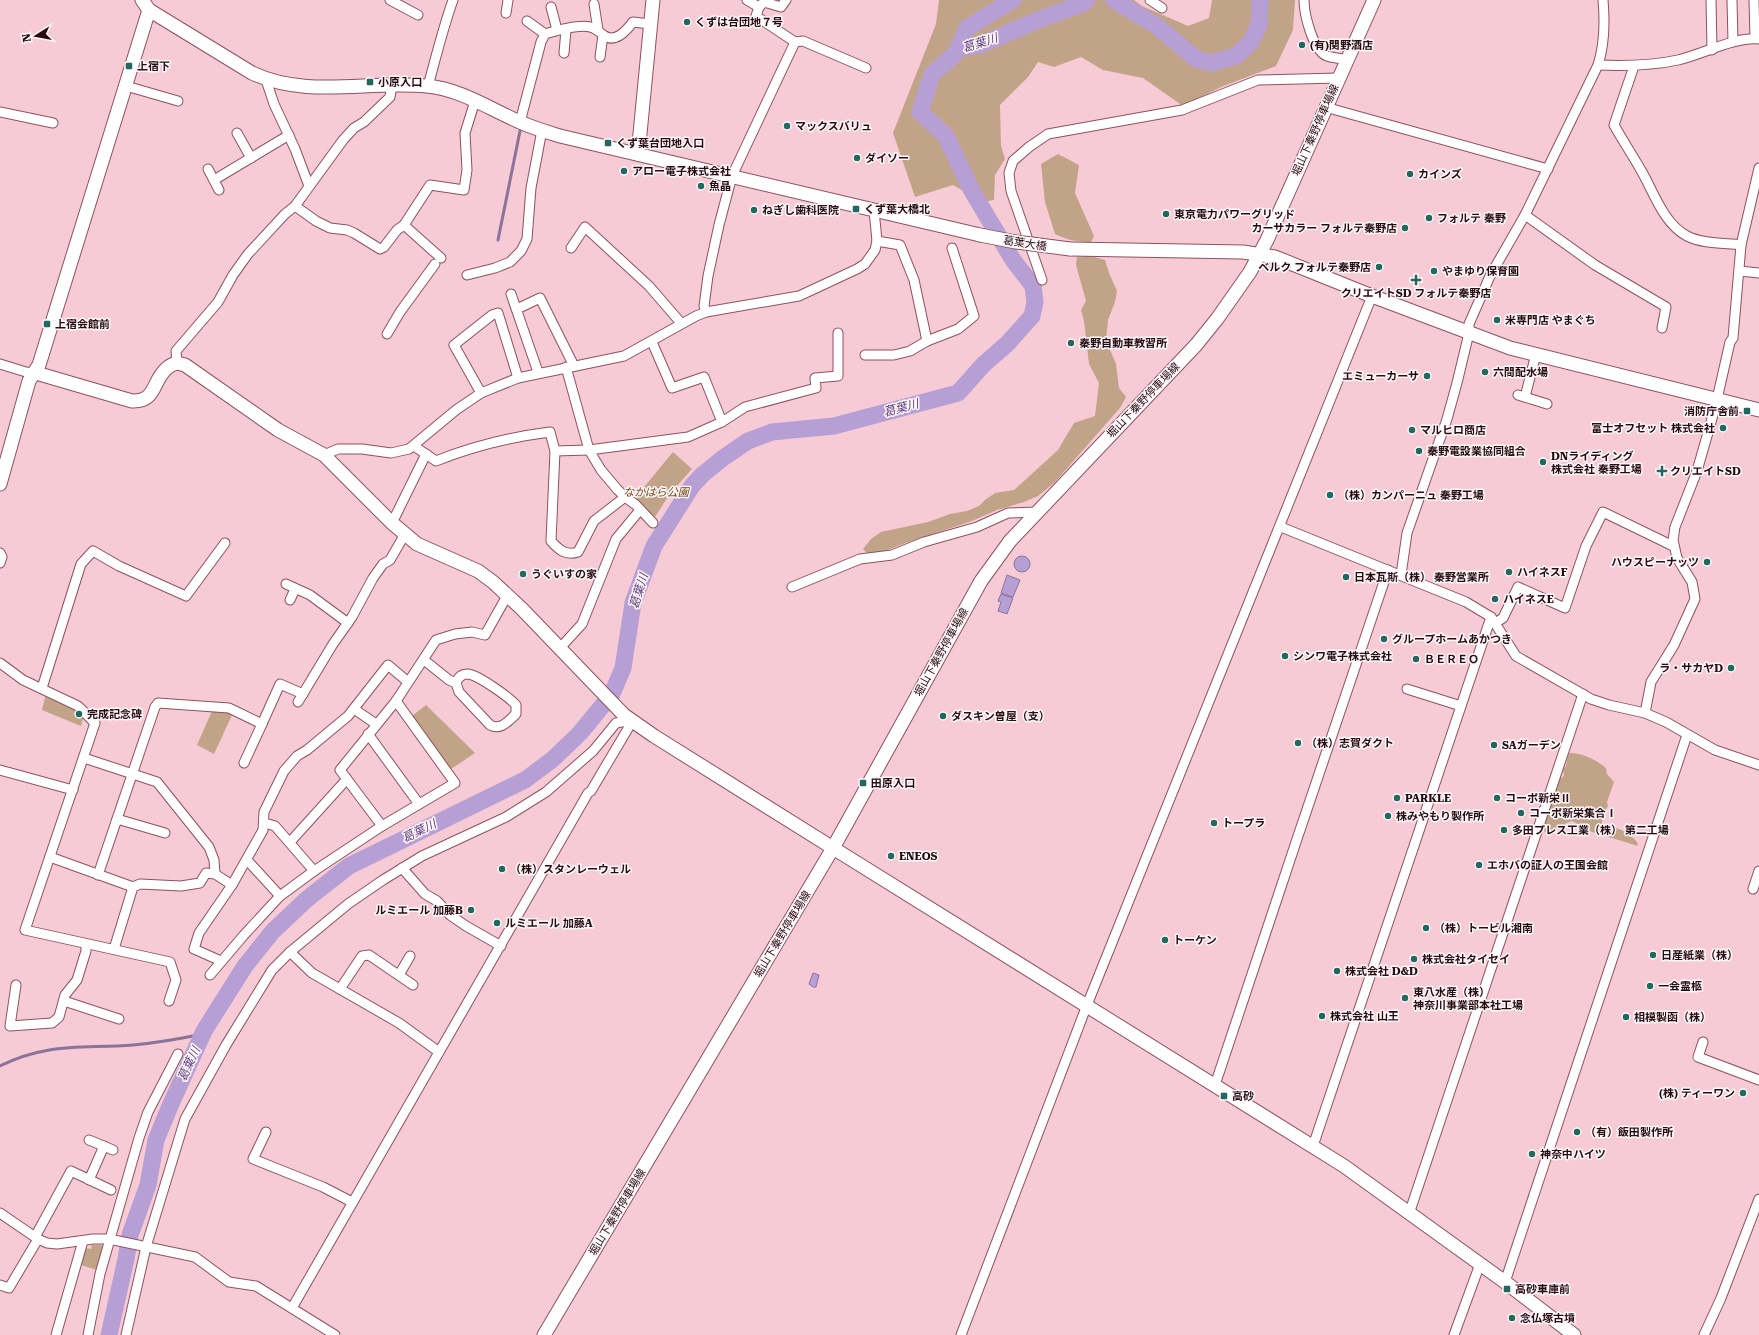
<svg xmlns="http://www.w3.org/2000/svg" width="1759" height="1335" font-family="'Roboto Serif','Noto Sans JP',serif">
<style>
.green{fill:#c1a387}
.water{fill:#b69fd4;stroke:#8b739a}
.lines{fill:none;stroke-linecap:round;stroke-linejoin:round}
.stream{stroke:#8b739a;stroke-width:3}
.river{stroke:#b69fd4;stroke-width:17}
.street-casing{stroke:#8e5160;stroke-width:11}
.secondary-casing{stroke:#8e5160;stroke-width:15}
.street{stroke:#fff;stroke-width:9}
.secondary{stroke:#fff;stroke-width:13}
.secondary-bridge-casing{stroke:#8e5160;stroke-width:15;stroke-linecap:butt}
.secondary-bridge{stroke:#fff;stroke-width:13}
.poi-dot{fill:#1f6960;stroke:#fff7f9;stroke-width:1.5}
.labels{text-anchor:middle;stroke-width:3;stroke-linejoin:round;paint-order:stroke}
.poi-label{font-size:11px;font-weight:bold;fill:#260d14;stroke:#fff7f9;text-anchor:start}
.street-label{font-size:11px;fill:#260d14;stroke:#fff7f9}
.park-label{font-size:11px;font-style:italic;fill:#714411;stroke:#fff7f9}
.water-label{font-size:12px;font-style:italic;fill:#5f3f82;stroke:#fff7f9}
</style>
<rect width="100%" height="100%" fill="#f7cbd5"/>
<g class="green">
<polygon points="939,0 1134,0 1142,6 1188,26 1209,18 1212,0 1295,0 1293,30 1276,66 1221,87 1183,106 1143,78 1103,70 1081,57 1054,67 1038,62 1028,77 1000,105 1001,146 1005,159 995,175 994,200 983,202 953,185 915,197 893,133 936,24"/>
<path d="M1058 154 1079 165 1075 193 1094 236 1091 242C1077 242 1067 240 1055 234L1045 202 1041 164Z"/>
<polygon points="1091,256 1105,260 1109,273 1117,291 1115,302 1108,320 1106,340 1116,364 1119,388 1126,397 1120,408 1055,482 1038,496 1024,502 997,510 972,521 908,542 885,551 868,554 863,549 871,539 881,532 928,522 950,514 967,511 979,506 985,500 995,493 1014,490 1058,450 1074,423 1095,416 1099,383 1089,364 1084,321 1081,310 1086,301 1076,265 1077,257"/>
<polygon points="673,452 692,469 669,495 655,517 635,498"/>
<polygon points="46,693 76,707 84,715 81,726 42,710"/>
<polygon points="426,705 475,753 451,769 412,716"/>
<polygon points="212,711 226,712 232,715 214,754 197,745"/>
<path d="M1570 753C1582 753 1597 760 1606 768L1607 774 1614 782 1607 802 1608 806C1604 812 1600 818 1603 826 1619 828 1626 830 1637 842L1638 846 1586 830 1580 825 1572 821C1562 823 1552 838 1539 829L1558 780 1564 776 1563 769 1566 766 1568 755Z"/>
<polygon points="92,1245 101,1245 103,1248 97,1270 81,1265 85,1248 91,1249"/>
</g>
<g class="water">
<circle cx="1022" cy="564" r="8"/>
<polygon points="1007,575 1020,580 1013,597 1001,593"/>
<polygon points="1001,594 1013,598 1007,614 998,611 1001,602 998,601"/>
<polygon points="813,973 819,975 816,987 813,987 809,984"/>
</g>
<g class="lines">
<g class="stream">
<polyline points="498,240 520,131"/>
<path d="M0 1066C48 1042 82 1049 133 1045 156 1043 179 1039 203 1034"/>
</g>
<g class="river">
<polyline points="1114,0 1157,26 1196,59 1211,63 1236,56 1251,42 1259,25 1260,0"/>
<polyline points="958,49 967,28 1013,0"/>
<polyline points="109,1335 126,1259 130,1235 148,1185 156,1140 170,1106 204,1031 245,966 273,931 307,899 349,866 525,780 553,759 580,733 612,694 623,668 633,603 654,546 692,486 702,475 723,458 748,441 772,432 834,426 958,393 983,365 1008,343 1032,316 1035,302 1033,286 1013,260 972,191 946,136 920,112 932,74 953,56 958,49 980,45 1040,19 1082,4 1087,0"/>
</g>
<g class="street-casing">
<g id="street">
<polyline points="390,0 418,15"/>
<polyline points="747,0 759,7"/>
<polyline points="786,0 781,7 764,2 759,7 756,16 795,42 803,41 866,68"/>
<polyline points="1150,0 1162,8"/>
<path d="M1304 0C1304 14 1313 51 1327 56 1333 58 1340 58 1346 60"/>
<polyline points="1711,0 1712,50"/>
<polyline points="1732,0 1733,42"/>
<polyline points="1754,0 1755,38"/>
<polyline points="594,4 598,30"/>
<polyline points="551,7 557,30"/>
<polyline points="506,13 508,0"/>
<polyline points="527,21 545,34"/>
<polyline points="564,53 566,30"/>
<polyline points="600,57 603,35"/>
<path d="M1598 65C1625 66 1651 66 1678 60 1704 54 1733 37 1759 39"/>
<path d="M1634 66 1614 125C1623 141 1633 156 1642 172 1654 193 1664 224 1687 236 1703 244 1724 243 1741 245"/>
<polyline points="266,80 274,104 295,149 309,186"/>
<polyline points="126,86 178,101"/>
<path d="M428 86C436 57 443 28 453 0"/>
<polyline points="1325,107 1548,169"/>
<polyline points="0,112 53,123"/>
<path d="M520 122 541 42 545 34C555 31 580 24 590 27 596 28 598 31 603 35 615 44 626 31 633 22L650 24"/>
<polyline points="237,133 251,158"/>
<polyline points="208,169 219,190"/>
<polyline points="214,180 289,135"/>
<polyline points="295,206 316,221 330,228 347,230 354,233 380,249 384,247 397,230 404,225 430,185 464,190 467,170 465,133 475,101"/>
<polyline points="1525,215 1595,265 1666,307 1662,328"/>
<polyline points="404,225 441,258"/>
<polyline points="877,241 900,245 914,280 927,341"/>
<polyline points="571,248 585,227 649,286 681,323"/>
<polyline points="1740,271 1759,273"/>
<polyline points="467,275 495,268 510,262 521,251 527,239 531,188 542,130"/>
<polyline points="1042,280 1011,191 1009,173 1013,161 1029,147 1048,134 1182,110 1258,80 1338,78"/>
<polyline points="511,294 538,372"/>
<polyline points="517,309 540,298 574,366"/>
<polyline points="706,312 704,306 708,276 719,225 732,176 795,42"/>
<polyline points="387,334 400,312 435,264"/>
<polyline points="652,342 672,388 704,377 722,422"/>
<polyline points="865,355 894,355 910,351 927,341 958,329 974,316 952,248"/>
<polyline points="177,363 176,351 218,302 233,275 248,254 285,214 295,206 343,140 354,128 364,122 390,97 392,85"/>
<polyline points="0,364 26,372 36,373"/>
<polyline points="566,367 589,450 601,470 617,489 625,497 636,505 653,523"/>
<polyline points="481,393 454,345 492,315 498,313 518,378"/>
<polyline points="1518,395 1547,404"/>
<polyline points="1525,397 1536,354"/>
<path d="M414 446 436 461C474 446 510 437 550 432L555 451 551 541C559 550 566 556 578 552L594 521 625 497"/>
<polyline points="555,451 589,450 688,437 722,422 745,407 816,388 815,378 838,376 838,333"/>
<polyline points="324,455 338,449 362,449 391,453 409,449 456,410 481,393 518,378 624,356 696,316 706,312 799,296 857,269 865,264 875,250 877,241 874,210"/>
<polyline points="392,523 426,454"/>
<polyline points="1281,527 1466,602 1491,617 1516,656 1591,699 1609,705 1645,713 1666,722 1715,750 1759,765"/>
<polyline points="0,553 2,557 0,563"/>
<path d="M1401 575 1407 533 1447 419 1457 383 1469 333V324L1490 276 1525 215 1598 65C1605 43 1605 22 1603 0"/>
<polyline points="286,584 310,595 348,623"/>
<polyline points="792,587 860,559 892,555 924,542 977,527 1008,513 1038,512"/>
<polyline points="290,600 295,589"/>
<polyline points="1495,623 1503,618 1518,587 1565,608 1586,546 1603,512 1673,546"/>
<polyline points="560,648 582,624 616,539 640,510"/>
<path d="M424 660 449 680 456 683 459 692 490 725C501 731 508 721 516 714V705C509 697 478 675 468 674 462 674 458 677 456 683"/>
<polyline points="0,663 23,680 78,706 95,723 25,930 170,962 176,980 169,1001"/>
<polyline points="42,688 81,564 93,551 119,566 186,596 225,543"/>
<polyline points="1407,689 1461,706"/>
<polyline points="298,702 333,644 352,617 373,578 383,564 390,560 405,534"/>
<polyline points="354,709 376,724"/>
<polyline points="1645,713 1651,682 1674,645 1695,599 1692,582 1677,558 1673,540 1675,527 1697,471 1715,408 1730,342 1733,338 1741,245 1759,168"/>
<polyline points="368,734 419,804"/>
<polyline points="84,758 157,782 209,847 214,860 215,874"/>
<polyline points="244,763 262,724"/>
<polyline points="0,770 73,790"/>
<polyline points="117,819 165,833"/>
<polyline points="265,823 275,826 314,871"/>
<polyline points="382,826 340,770 396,701 436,640 455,634 472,632 485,635 507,596"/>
<polyline points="290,842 347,779"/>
<polyline points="50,857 133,887"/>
<polyline points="247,860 280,896"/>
<polyline points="402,868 425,894 437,901 450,915 466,926 501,946"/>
<polyline points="98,875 155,707 158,703 229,708 262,724 280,684 303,694"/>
<polyline points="1753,889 1759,871"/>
<polyline points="114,949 133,887 140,884 181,886 200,883 206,873 215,874 232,885"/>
<polyline points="290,952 312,973 399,1023 439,1052"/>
<polyline points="221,961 194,949 199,933 232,885 263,830 264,812 284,771 297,756 307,750 348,716 388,665 408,682"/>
<polyline points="210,975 244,935 280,896 314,871 382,826 455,783 396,701"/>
<polyline points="399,975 410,956"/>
<polyline points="16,985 10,1026 52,1023 59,1017 65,995 77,980 86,951 86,944"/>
<polyline points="340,989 362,956 369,955 413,985"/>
<polyline points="64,1001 119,1019"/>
<polyline points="1703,1042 1698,1057 1759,1080"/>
<polyline points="1215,1085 1297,839 1388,570"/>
<polyline points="266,1132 253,1159 323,1187 352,1202"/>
<polyline points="89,1140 113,1150"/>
<polyline points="1313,1146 1491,617"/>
<polyline points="89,1180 104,1146"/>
<polyline points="0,1213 38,1239 47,1243 57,1244 93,1239 109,1239 195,1257 229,1282 256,1286 335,1335"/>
<polyline points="1409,1214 1583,694"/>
<polyline points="35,1237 71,1171 111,1190"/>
<polyline points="1505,1282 1687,735"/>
<polyline points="0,1285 9,1288 38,1239"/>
<polyline points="292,1308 588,793 591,791 633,720"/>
<polyline points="56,1335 83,1241"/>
<polyline points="88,1335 100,1274 139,1138 148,1112 178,1054"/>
<polyline points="126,1335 146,1247 185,1119 226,1045 272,970 290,952 348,904 383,880 422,856 506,817 546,792 593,751 616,723 633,720"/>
<polyline points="961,1335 1087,1005 1372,296"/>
<polyline points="1454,1335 1480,1264"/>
<polyline points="1704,1335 1721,1298 1759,1199"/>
</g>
</g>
<g class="secondary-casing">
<g id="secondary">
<path d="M142 0 149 10 252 73C307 99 368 80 427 86 460 89 490 109 520 122 533 128 547 132 560 136L980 235"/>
<polyline points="638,154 653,0"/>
<polyline points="1070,249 1243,252 1275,257 1372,296 1510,348 1759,410"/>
<path d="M36 373 132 401C156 402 152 382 166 369 169 366 173 364 177 363L185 365 278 430 324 455 392 523 417 544 478 571 493 582 522 609 624 715 654 736 833 848 1344 1166 1505 1282 1574 1335"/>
<polyline points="0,484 29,381 39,365 149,10"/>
<polyline points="544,1335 833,848 981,581 1010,541 1196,345 1217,319 1250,272 1267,240 1374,0"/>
</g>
</g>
<use href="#street" class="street"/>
<use href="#secondary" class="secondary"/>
<g class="secondary-bridge-casing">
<polyline id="secondary-bridge" points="980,235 1016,242 1070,249"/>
</g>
<use href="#secondary-bridge" class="secondary-bridge"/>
</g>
<g class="poi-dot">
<circle cx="687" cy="22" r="4"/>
<circle cx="1302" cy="45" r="4"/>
<rect x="125" y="62" width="8" height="8" rx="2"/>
<rect x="366" y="78" width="8" height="8" rx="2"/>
<circle cx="787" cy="126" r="4"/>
<rect x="604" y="139" width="8" height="8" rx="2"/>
<circle cx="857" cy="158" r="4"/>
<circle cx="624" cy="171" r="4"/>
<circle cx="1410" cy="174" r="4"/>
<circle cx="701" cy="186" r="4"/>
<rect x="852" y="205" width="8" height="8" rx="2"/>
<circle cx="754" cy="210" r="4"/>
<circle cx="1166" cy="214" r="4"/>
<circle cx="1429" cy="218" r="4"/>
<circle cx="1405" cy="228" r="4"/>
<circle cx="1379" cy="267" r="4"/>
<circle cx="1434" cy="271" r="4"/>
<path d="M1414 274h4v4h4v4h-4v4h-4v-4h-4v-4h4z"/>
<circle cx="1497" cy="320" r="4"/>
<rect x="43" y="320" width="8" height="8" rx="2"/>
<circle cx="1071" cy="343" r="4"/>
<circle cx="1485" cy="372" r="4"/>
<circle cx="1427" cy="376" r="4"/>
<rect x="1743" y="407" width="8" height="8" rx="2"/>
<circle cx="1723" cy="428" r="4"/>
<circle cx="1412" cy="430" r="4"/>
<circle cx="1419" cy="451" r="4"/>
<circle cx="1543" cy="462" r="4"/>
<path d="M1660 465h4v4h4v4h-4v4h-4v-4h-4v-4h4z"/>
<circle cx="1330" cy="495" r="4"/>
<circle cx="1707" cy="562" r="4"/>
<circle cx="1509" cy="572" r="4"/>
<circle cx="523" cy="574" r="4"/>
<circle cx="1346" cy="577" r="4"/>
<circle cx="1495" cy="599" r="4"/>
<circle cx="1384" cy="639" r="4"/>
<circle cx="1285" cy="656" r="4"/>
<circle cx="1416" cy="659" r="4"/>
<circle cx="1731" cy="668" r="4"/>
<circle cx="79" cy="714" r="4"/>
<circle cx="943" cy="716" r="4"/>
<circle cx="1298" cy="743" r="4"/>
<circle cx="1494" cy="745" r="4"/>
<rect x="859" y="779" width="8" height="8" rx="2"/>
<circle cx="1397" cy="798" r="4"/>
<circle cx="1497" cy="798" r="4"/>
<circle cx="1521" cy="813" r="4"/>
<circle cx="1388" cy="816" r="4"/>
<circle cx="1214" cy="823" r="4"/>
<circle cx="1504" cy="830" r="4"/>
<circle cx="891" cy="856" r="4"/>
<circle cx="1479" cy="865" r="4"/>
<circle cx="502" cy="869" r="4"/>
<circle cx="471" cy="910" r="4"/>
<circle cx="497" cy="923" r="4"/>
<circle cx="1426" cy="928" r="4"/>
<circle cx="1165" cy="940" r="4"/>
<circle cx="1653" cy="955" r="4"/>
<circle cx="1414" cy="959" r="4"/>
<circle cx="1337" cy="971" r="4"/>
<circle cx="1650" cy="986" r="4"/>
<circle cx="1405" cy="998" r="4"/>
<circle cx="1322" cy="1016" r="4"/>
<circle cx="1626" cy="1017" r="4"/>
<circle cx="1743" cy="1093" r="4"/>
<rect x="1220" y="1092" width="8" height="8" rx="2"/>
<circle cx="1577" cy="1132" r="4"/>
<circle cx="1532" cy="1154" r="4"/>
<rect x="1503" y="1285" width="8" height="8" rx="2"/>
<circle cx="1512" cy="1318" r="4"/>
</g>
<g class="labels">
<g class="poi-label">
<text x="695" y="26">くずは台団地７号</text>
<text x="1310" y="49">(有)関野酒店</text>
<text x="137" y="70">上宿下</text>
<text x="378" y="86">小原入口</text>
<text x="795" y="130">マックスバリュ</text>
<text x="616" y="147">くず葉台団地入口</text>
<text x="865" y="162">ダイソー</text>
<text x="632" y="175">アロー電子株式会社</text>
<text x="1418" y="178">カインズ</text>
<text x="709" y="190">魚晶</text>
<text x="864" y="213">くず葉大橋北</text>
<text x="762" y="214">ねぎし歯科医院</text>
<text x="1174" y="218">東京電力パワーグリッド</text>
<text x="1437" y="222">フォルテ 秦野</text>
<text x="1397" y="232" text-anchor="end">カーサカラー フォルテ秦野店</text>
<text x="1371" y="271" text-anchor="end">ベルク フォルテ秦野店</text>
<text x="1442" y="275">やまゆり保育園</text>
<text x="1416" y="297" text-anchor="middle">クリエイトSD フォルテ秦野店</text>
<text x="1505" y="324">米専門店 やまぐち</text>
<text x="55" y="328">上宿会館前</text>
<text x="1079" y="347">秦野自動車教習所</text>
<text x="1493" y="376">六間配水場</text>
<text x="1419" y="380" text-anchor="end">エミューカーサ</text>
<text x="1739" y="415" text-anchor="end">消防庁舎前</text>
<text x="1715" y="432" text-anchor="end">富士オフセット 株式会社</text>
<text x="1420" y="434">マルヒロ商店</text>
<text x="1427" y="455">秦野電設業協同組合</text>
<text x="1551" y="460">DNライディング<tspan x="1551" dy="13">株式会社 秦野工場</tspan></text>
<text x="1670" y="475">クリエイトSD</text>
<text x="1338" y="499">（株）カンパーニュ 秦野工場</text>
<text x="1699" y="566" text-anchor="end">ハウスピーナッツ</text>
<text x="1517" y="576">ハイネスF</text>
<text x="531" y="578">うぐいすの家</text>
<text x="1354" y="581">日本瓦斯（株） 秦野営業所</text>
<text x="1503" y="603">ハイネスE</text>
<text x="1392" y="643">グループホームあかつき</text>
<text x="1293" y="660">シンワ電子株式会社</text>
<text x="1424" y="663">ＢＥＲＥＯ</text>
<text x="1723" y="672" text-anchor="end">ラ・サカヤD</text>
<text x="87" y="718">完成記念碑</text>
<text x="951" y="720">ダスキン曽屋（支）</text>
<text x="1306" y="747">（株）志賀ダクト</text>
<text x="1502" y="749">SAガーデン</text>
<text x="871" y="787">田原入口</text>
<text x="1405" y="802">PARKLE</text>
<text x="1505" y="802">コーポ新栄Ⅱ</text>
<text x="1529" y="817">コーポ新栄集合Ⅰ</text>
<text x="1396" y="820">株みやもり製作所</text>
<text x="1222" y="827">トープラ</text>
<text x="1512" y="834">多田プレス工業（株） 第二工場</text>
<text x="899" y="860">ENEOS</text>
<text x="1487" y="869">エホバの証人の王国会館</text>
<text x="510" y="873">（株）スタンレーウェル</text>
<text x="463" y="914" text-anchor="end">ルミエール 加藤B</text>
<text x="505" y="927">ルミエール 加藤A</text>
<text x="1434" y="932">（株）トービル湘南</text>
<text x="1173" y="944">トーケン</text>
<text x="1661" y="959">日産紙業（株）</text>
<text x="1422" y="963">株式会社タイセイ</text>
<text x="1345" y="975">株式会社 D&amp;D</text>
<text x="1658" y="990">一会霊柩</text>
<text x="1413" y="996">東八水産（株）<tspan x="1413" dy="13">神奈川事業部本社工場</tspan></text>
<text x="1330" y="1020">株式会社 山王</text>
<text x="1634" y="1021">相模製函（株）</text>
<text x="1735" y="1097" text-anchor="end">(株) ティーワン</text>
<text x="1232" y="1100">高砂</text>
<text x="1585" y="1136">（有）飯田製作所</text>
<text x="1540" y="1158">神奈中ハイツ</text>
<text x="1515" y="1293">高砂車庫前</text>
<text x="1520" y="1322">念仏塚古墳</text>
</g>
<g class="street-label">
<text transform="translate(1315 130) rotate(-66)" y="4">堀山下秦野停車場線</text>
<text transform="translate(1025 243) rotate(9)" y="4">葛葉大橋</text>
<text transform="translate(1143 400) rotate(-46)" y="4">堀山下秦野停車場線</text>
<text transform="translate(941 652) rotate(-61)" y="4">堀山下秦野停車場線</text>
<text transform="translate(782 934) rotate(-59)" y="4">堀山下秦野停車場線</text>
<text transform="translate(617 1212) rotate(-59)" y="4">堀山下秦野停車場線</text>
</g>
<g class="park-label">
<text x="656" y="496">なかはら公園</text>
</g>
<g class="water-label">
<text transform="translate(980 43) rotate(-18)" y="4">葛葉川</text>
<text transform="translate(901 408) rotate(-15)" y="4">葛葉川</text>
<text transform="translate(639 591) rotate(-73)" y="4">葛葉川</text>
<text transform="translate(419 831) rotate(-26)" y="4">葛葉川</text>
<text transform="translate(189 1064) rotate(-65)" y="4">葛葉川</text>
</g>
</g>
<g transform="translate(36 36) rotate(259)" stroke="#fff7f9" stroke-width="3" paint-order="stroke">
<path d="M0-3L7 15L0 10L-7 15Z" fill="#260d14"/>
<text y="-6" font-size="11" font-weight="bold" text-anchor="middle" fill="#260d14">N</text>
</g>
</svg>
